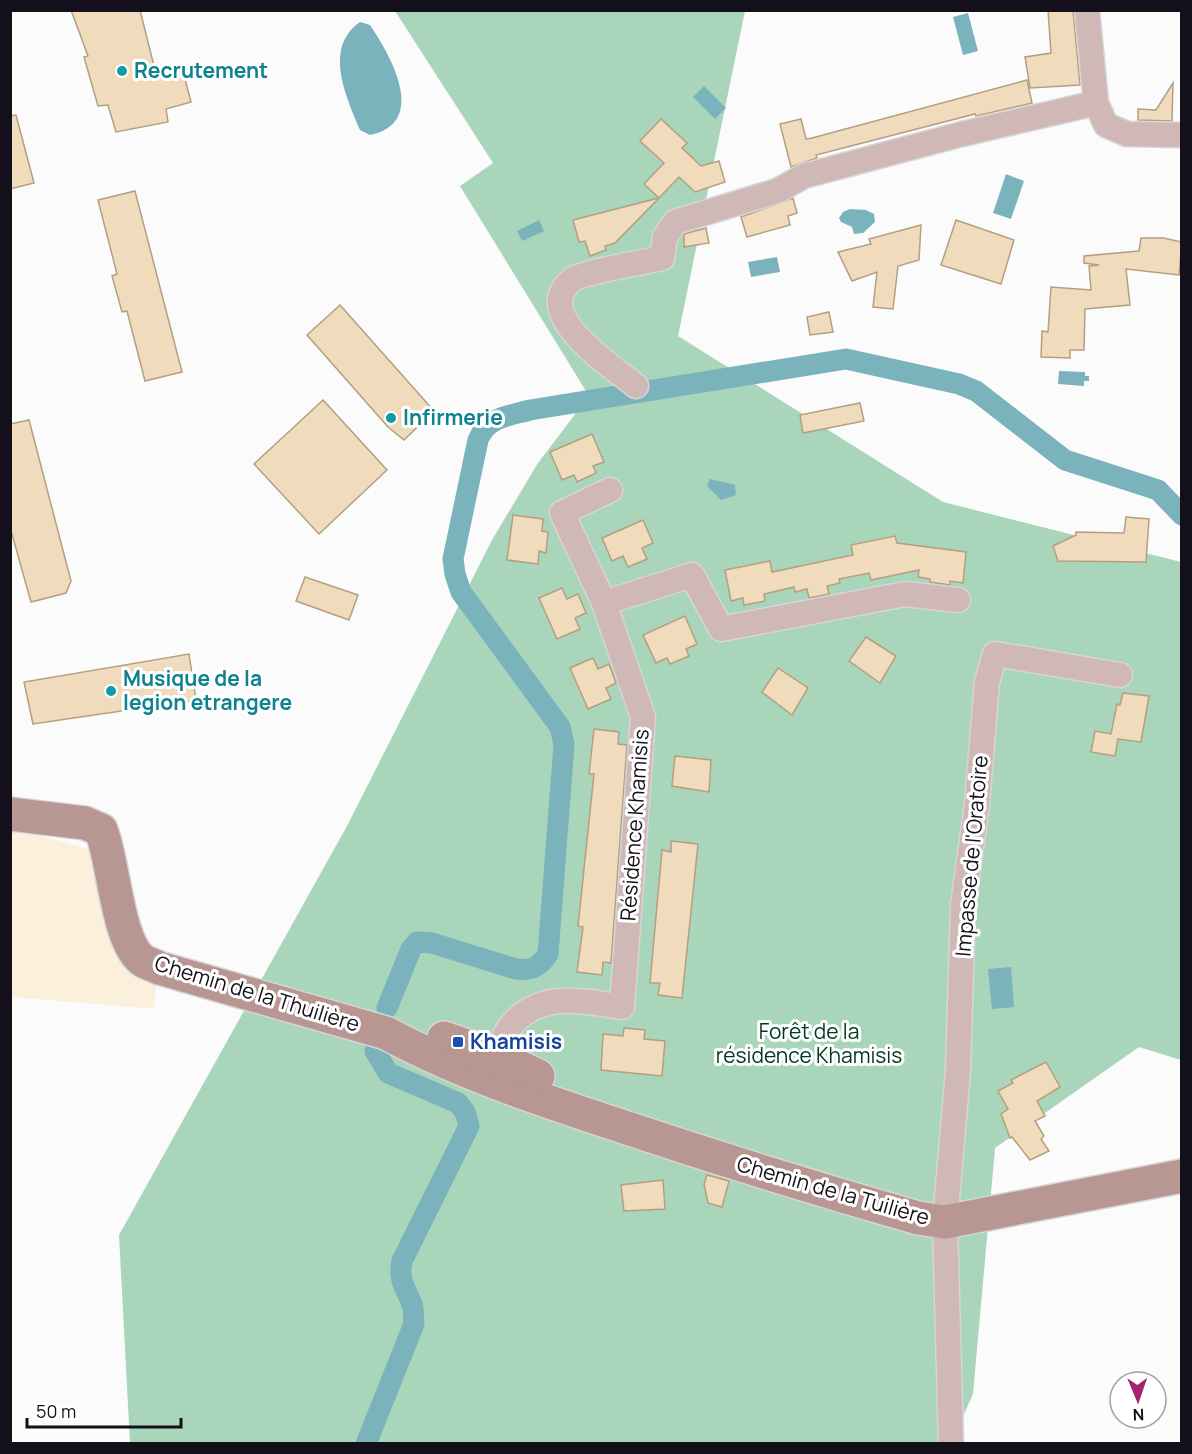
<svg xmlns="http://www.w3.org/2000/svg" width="1192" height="1454" font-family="Manrope,sans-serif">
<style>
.industrial{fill:#fbf0db}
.green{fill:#a9d5ba}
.water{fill:#7bb3bc}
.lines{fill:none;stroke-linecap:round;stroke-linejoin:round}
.canal{stroke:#7bb3bc;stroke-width:21}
.building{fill:#f0dcbc;stroke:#b39f81;stroke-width:1.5}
.street-casing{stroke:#d6d5d7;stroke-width:27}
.secondary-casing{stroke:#d6d5d7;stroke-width:36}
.street{stroke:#cfb8b5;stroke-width:24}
.secondary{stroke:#b89793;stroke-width:33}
.culture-dot{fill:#0f9aa8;stroke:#fff;stroke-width:2}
.transit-dot{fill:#1a4fb4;stroke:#fff;stroke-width:2}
.labels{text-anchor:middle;stroke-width:6;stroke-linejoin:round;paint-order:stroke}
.culture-label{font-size:21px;font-weight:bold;fill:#0d838f;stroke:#fff;text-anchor:start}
.street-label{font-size:21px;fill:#14101b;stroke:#fff}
.park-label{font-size:21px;fill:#00371e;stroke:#fff}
.transit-label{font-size:21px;font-weight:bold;fill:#164399;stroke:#fff;text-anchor:start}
</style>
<rect width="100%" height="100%" fill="#fbfbfb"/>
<polygon class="industrial" points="10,827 88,849 113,952 157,980 154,1009 11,997"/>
<polygon class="green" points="395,11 745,11 678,336 943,502 1181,562 1181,1060 1139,1047 995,1148 973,1394 951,1443 130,1443 119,1235 347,826 492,540 538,463 589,396 460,186 493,163"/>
<g class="water">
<polygon points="968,13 978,51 963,55 953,17"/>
<path d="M360 22 370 25C391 56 429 123 370 135L360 130C346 96 323 48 360 22Z"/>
<polygon points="704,86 726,108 715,119 693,97"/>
<polygon points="1006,174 1024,181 1011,219 993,213"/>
<polygon points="850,209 866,210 874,214 875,222 863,233 854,234 852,227 841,222 839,218 843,212"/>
<polygon points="539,220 544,231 522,241 517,231"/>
<polygon points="777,257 780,272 751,277 748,262"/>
<polygon points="1059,371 1085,372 1085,376 1089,376 1089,381 1084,381 1084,386 1058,384"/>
<polygon points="710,479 735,485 736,495 721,500 707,486"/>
<polygon points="1011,967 1014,1007 992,1009 988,969"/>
</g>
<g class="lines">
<g class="canal">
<path d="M387 1008 411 949 417 942 432 943 516 969C532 971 539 967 548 954L564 744 560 727 461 592 455 574 453 559 478 440C487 417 508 416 530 410L846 359 959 384 976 391 1065 460 1158 490 1182 515"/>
<path d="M366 1444 414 1324C413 1317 414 1309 412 1304 405 1287 398 1280 402 1261L469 1126 465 1112 458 1103 388 1073 375 1051"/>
</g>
</g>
<g class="building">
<polygon points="71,10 140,10 156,74 182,68 191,102 166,109 168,122 116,132 108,105 98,106 84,57 88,56"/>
<polygon points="1048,10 1073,10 1080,85 1030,88 1025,57 1051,53"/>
<polygon points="1027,80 1032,103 976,116 975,114 816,155 817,158 791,167 780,124 801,119 806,139 812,138"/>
<polygon points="1173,83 1172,121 1138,120 1138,109 1156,110"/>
<polygon points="16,115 34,183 10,189 10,116"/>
<polygon points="661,119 687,143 682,148 701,166 719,161 725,182 695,192 679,177 659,198 644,184 664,163 640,141"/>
<polygon points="135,191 182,372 145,381 127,311 122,312 112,276 117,274 98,200"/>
<polygon points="659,198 615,243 605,246 606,250 590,256 585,241 579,242 573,220"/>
<polygon points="793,198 797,213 788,216 790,225 747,237 741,217"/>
<polygon points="956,220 1014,240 1001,284 941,265"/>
<polygon points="921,225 919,260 898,266 893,309 873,307 877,272 852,281 838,252 871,244 869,239"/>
<polygon points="706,228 709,243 684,247 684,234"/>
<polygon points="1141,238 1163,238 1182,242 1179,275 1126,269 1130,305 1085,309 1084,350 1070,350 1070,358 1041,357 1042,331 1048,332 1051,287 1091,290 1089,266 1099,265 1084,263 1084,256 1139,251"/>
<polygon points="340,305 434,411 404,440 388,427 307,335"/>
<polygon points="829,312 833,332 810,335 807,317"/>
<polygon points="323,400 387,470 319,534 254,464"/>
<polygon points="860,403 864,421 803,433 800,415"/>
<polygon points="29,420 71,581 66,593 31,602 10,527 10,424"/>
<polygon points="592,434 604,462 593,466 596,473 577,482 574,475 562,480 550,452"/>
<polygon points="513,515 543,519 542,531 548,532 546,553 539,551 538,564 507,560"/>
<polygon points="1126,517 1149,519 1146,562 1058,561 1053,546 1076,535 1076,532 1124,533"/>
<polygon points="643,520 653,543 642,548 647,559 628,567 623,556 612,561 602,538"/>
<polygon points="895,536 897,543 966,552 963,583 950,581 950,585 930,582 930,579 918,577 919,570 871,580 869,573 839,579 840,583 827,586 829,594 809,598 807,589 795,592 794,587 764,594 765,601 744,605 743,598 731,601 725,570 770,561 772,572 853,555 851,545"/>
<polygon points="305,577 358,595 349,620 296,601"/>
<polygon points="562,588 567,599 578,594 586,613 575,618 580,629 557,639 539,598"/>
<polygon points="685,616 697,644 686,649 689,656 670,664 667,658 656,663 643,635"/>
<polygon points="866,637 896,656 880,683 849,661"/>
<polygon points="189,654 196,700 33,724 24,682"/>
<polygon points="593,658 598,669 609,664 616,683 606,688 611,699 588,709 570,668"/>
<polygon points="778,668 808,688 792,715 762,692"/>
<polygon points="1123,693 1149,696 1141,742 1118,739 1115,756 1091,752 1095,731 1111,734 1117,704 1120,705"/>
<polygon points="594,729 619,732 618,744 627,745 611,963 603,962 602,975 577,972 583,927 578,926 594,774 589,774"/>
<polygon points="675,756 711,760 709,792 672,786"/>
<polygon points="671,841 698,844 682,998 658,995 660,983 650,983 662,850 671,852"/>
<polygon points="624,1028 645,1030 644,1039 665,1041 662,1076 601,1070 603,1034 623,1036"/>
<polygon points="1046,1062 1060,1087 1037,1101 1045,1116 1035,1121 1044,1136 1041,1139 1049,1151 1030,1160 1012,1137 1010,1138 1001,1114 1008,1109 998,1091 1013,1083 1011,1080"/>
<polygon points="707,1175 729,1181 722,1207 708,1203 704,1184"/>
<polygon points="663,1180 665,1209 624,1211 621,1185"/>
</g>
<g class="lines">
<g class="street-casing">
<g id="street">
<polyline points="1087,10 1096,103 1106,125 1127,134 1182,135"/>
<path d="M636 386C613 367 529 314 572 280 582 272 645 262 662 258L665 237 675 222 777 191 804 176 962 134 1096 103"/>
<polyline points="604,603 562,513 610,490"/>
<path d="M490 1068C496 1055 502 1038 510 1027 539 990 583 1001 622 1007L643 717 604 603 692 575 721 629 905 594 958 600"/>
<polyline points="951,1444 945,1222 958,1070 963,905 977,804 987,682 995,654 1120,675"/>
</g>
</g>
<g class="secondary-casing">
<g id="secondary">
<path d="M10 814 85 823 101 830C114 862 117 941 142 960 146 963 154 965 159 968L386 1033C462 1074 545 1101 627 1128 723 1160 820 1190 918 1218L945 1222 1182 1176"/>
<polyline points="444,1038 496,1056 538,1076"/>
</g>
</g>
<use href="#street" class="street"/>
<use href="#secondary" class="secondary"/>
</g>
<g class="culture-dot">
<circle cx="122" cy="71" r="6"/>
<circle cx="391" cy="418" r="6"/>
<circle cx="111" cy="691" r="6"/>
</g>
<rect class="transit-dot" x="452" y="1036" width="12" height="12" rx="3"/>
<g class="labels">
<g class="culture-label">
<text x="134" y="78">Recrutement</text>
<text x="403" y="425">Infirmerie</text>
<text x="123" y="686">Musique de la<tspan x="123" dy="24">legion etrangere</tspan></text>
</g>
<g class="street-label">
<text transform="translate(635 825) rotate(-86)" y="7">Résidence Khamisis</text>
<text transform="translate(972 856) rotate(-85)" y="7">Impasse de l'Oratoire</text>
<text transform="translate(257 994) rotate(17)" y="7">Chemin de la Thuilière</text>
<text transform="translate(833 1191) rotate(16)" y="7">Chemin de la Tuilière</text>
</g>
<g class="park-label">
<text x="809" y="1039">Forêt de la<tspan x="809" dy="24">résidence Khamisis</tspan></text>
</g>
<g class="transit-label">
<text x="470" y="1049">Khamisis</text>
</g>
</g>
<rect width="1192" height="1454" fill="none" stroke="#14101b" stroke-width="24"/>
<g transform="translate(1138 1400) rotate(178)"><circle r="28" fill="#ffffff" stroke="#a19fa4" stroke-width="1.5"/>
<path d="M0-4.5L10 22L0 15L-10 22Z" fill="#a32373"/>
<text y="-9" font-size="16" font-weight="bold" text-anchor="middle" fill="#14101b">N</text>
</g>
<path d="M27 1418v9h154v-9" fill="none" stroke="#14101b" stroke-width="3"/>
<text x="36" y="1418" font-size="18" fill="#14101b" stroke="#ffffff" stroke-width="4.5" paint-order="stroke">50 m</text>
</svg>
